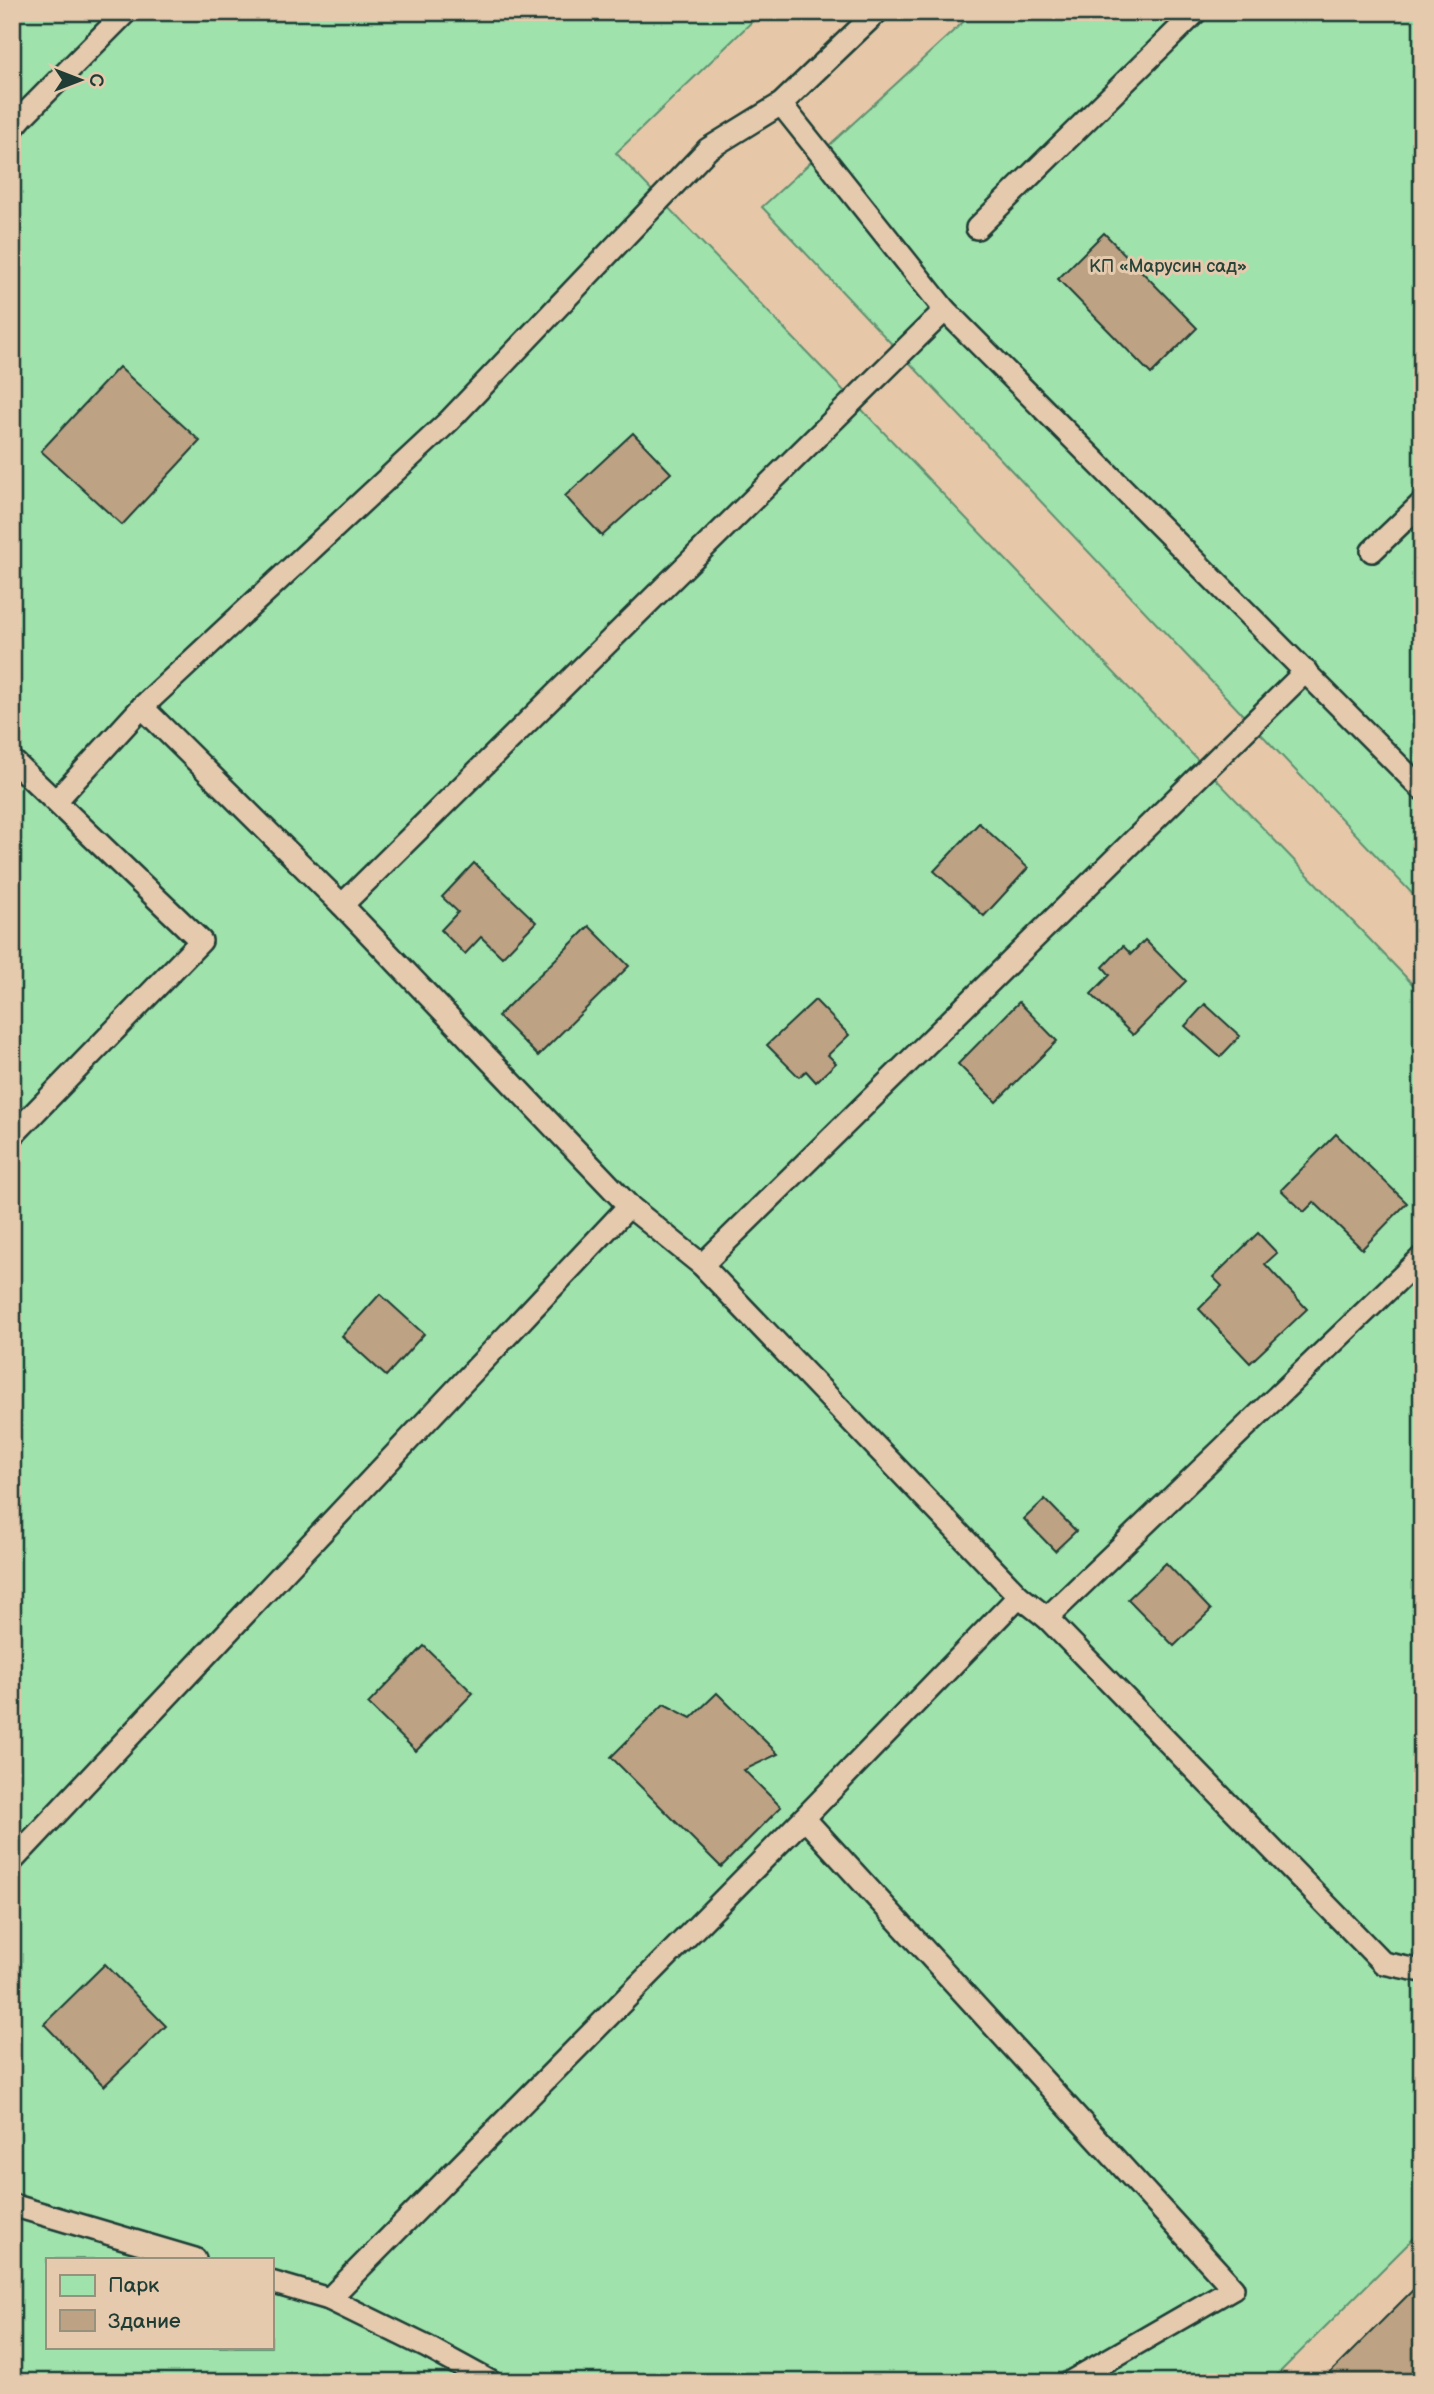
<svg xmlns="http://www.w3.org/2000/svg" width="1434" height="2394" font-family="'Balsamiq Sans',sans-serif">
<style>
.green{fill:#9fe2ac;stroke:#5f9070;stroke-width:2;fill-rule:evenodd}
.building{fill:#bda283;stroke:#1f3d34;stroke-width:2}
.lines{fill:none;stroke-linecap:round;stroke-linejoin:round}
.lane-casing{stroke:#1f3d34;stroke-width:26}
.lane{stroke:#e5caad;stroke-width:21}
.labels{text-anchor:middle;stroke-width:6;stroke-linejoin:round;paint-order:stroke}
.park-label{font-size:18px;fill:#25453a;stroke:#e5caad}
</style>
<rect width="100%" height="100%" fill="#e6c8a9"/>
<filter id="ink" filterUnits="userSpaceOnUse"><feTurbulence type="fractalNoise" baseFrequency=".0143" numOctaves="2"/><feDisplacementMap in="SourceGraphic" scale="14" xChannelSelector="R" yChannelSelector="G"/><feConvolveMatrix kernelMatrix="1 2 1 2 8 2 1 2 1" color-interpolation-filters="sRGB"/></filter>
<g filter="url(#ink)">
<g class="green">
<path d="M12 12H762L616 153 1422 994V2230L1270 2382H12ZM47 2259H271V2347H47Z"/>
<polygon points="974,12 1422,12 1422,904 762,207"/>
</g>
<g class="building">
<polygon points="1104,233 1197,328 1151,374 1058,279"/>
<polygon points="119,367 200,441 122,525 41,451"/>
<polygon points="633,433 671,473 602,536 565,496"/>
<polygon points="979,823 1028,868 984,916 934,871"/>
<polygon points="474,863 536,922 502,957 481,937 465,954 441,930 458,912 442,897"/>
<polygon points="589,926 629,966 538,1056 498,1016"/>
<polygon points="1145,940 1186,981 1133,1035 1091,994 1110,975 1103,967 1123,946 1131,954"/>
<polygon points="815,1000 849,1035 828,1055 836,1063 816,1082 806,1071 799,1077 767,1045"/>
<polygon points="1019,1002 1057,1041 996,1102 958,1064"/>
<polygon points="1205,1004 1240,1036 1220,1057 1185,1026"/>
<polygon points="1336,1134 1407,1203 1362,1249 1314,1202 1304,1212 1281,1190"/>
<polygon points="1258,1233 1277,1253 1265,1264 1307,1309 1250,1363 1199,1309 1222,1286 1213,1277"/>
<polygon points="380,1294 424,1334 386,1376 342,1336"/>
<polygon points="1045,1499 1076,1531 1055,1551 1024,1519"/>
<polygon points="1166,1563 1211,1610 1174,1646 1128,1599"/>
<polygon points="424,1646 473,1693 416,1751 368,1704"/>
<polygon points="717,1693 778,1754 744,1770 781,1807 721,1867 611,1757 664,1704 691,1718"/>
<polygon points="105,1964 166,2026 104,2086 44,2024"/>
<polygon points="1422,2281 1422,2382 1321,2382"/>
</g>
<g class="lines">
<g class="lane-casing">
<g id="lane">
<polyline points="781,104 945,310 1422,789"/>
<polyline points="12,129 24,115 126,12"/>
<polyline points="977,228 1196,12"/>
<polyline points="1372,551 1422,503"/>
<polyline points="142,707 342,905 629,1206 702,1265 1019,1596 1047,1618 1383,1963 1422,1971"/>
<polyline points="12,760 201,941 12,1136"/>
<polyline points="56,801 142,707 449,421 708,149 781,104 877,12"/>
<polyline points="342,905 945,310"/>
<polyline points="702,1265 1306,671"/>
<polyline points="1047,1618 1422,1257"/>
<polyline points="804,1818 1233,2288 1070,2382"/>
<polyline points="12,1861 629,1206"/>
<polyline points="12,2205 195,2259"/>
<polyline points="271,2282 329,2299 427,2347 491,2382"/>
<polyline points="329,2299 804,1818 1019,1596"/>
</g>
</g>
<use href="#lane" class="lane"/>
</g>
</g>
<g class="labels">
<g class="park-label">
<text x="1168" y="272">КП «Марусин сад»</text>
</g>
</g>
<rect width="1434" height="2394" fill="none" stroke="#e5caad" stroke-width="42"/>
<rect x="21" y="21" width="1392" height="2352" fill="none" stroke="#1f3d34" stroke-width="2.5" filter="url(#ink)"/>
<rect x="46" y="2258" width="228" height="91" fill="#e5caad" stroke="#96927d" stroke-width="2"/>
<rect x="60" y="2275" width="35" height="21" fill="#9fe2ac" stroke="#96927d" stroke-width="2"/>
<text x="108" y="2292" font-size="21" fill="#1f3d34">Парк</text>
<rect x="60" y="2310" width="35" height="21" fill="#bda283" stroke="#96927d" stroke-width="2"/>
<text x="108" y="2328" font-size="21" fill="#1f3d34">Здание</text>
<g transform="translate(80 80) rotate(90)" stroke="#e5caad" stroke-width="5" paint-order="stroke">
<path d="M0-5L12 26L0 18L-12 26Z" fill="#1f3d34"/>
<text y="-10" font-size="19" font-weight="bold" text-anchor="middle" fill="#1f3d34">С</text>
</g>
</svg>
